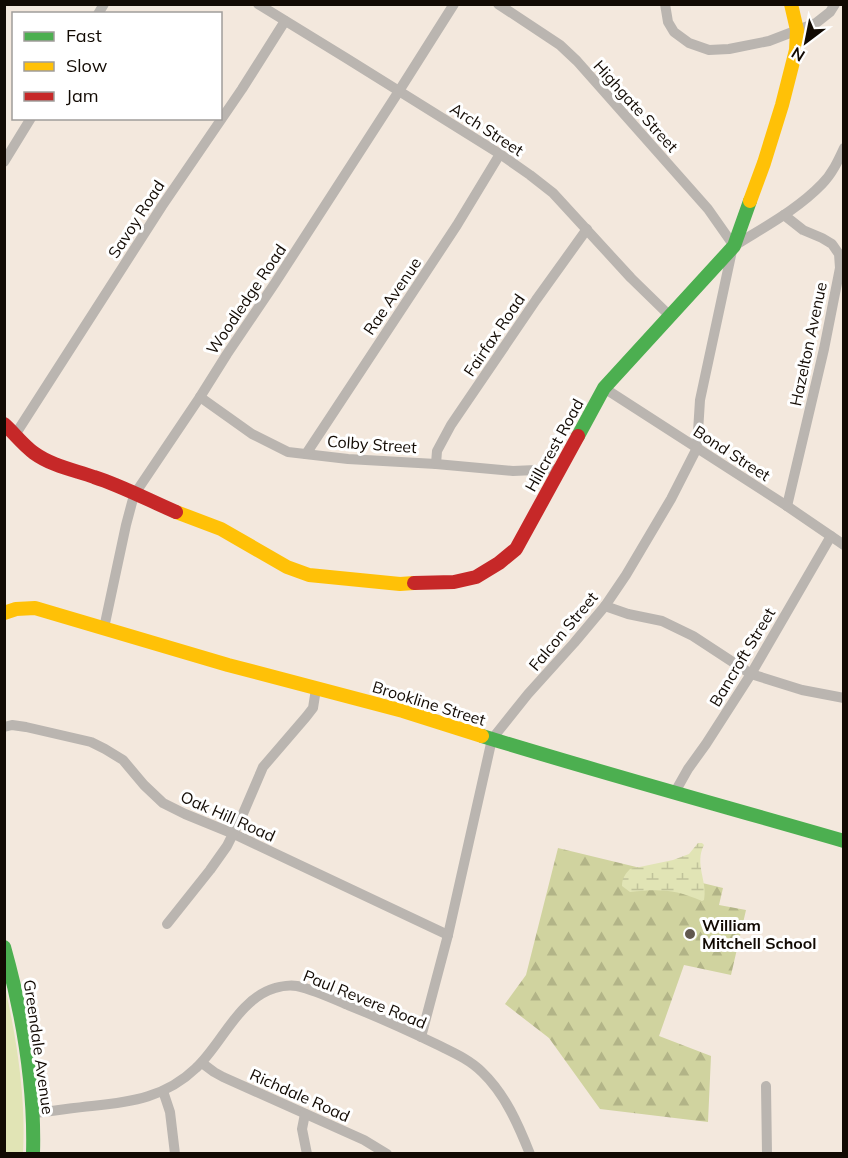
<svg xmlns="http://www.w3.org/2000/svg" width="848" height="1158" viewBox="0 0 848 1158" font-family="Mulish,sans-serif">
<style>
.forest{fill:url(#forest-firs)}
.wetland{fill:url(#wetland-marsh)}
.park{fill:#e1e4b5}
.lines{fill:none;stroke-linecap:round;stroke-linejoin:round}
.street{stroke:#bab5b0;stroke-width:10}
.fast{stroke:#4caf50;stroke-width:14}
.slow{stroke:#ffc107;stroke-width:14}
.jam{stroke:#c62828;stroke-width:14}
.poi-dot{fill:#61584f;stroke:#fff;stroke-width:2}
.labels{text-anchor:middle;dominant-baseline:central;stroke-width:6;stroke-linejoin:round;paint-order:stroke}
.street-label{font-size:16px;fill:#120a03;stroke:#fff}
.poi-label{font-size:16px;font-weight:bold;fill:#120a03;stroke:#fff;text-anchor:start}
</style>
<defs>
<pattern id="forest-firs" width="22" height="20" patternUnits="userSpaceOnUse" patternTransform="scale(1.5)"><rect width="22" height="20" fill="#d0d39f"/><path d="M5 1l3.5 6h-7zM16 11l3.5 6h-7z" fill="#b2b487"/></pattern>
<pattern id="wetland-marsh" width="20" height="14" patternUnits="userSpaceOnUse" patternTransform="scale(1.5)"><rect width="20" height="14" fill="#e1e4b5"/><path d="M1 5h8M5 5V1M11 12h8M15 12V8" fill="none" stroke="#c0c29a"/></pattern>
</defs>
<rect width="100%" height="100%" fill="#f3e8dd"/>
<path class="forest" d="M558 848 723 888 719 905 746 910 731 975 684 965 659 1036 711 1056 708 1122 600 1109 549 1038 505 1004 526 975Z"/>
<path class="wetland" d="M698 843H702L704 845C694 864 708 882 704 900L702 901C674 889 659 889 630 892L622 886C622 879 625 874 630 869L673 860 689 854Z"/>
<path class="park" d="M5 987C17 1041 26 1098 23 1153H5Z"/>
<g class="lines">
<g class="street">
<path d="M258 4 346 58 500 154 530 175 553 193 631 278 670 316"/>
<path d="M498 4 560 45 577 61 708 209 734 246"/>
<path d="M665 4 668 22 674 32 689 43 709 50 729 49 769 41 816 23 830 12 835 4"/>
<path d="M98 14 104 4"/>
<path d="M4 162 31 118"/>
<path d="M784 215 803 230 822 238 832 244 839 254 840 268 824 349 787 506"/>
<path d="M734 246C764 227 797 210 822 184 832 174 838 161 844 148"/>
<path d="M604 388 787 506 844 545"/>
<path d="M200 397 252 434 288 452 348 459 436 464 513 471 559 469"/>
<path d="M15 435 162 206 242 89 285 21"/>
<path d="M306 454 457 225 500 154"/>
<path d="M436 464 437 451 451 425 536 300 587 229"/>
<path d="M605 606 628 614 662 621 693 636 751 674 802 690 844 698"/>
<path d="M104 628 126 525 134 495 200 397 227 354 275 283 399 91 454 4"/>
<path d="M4 727 12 725 26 727 91 742 105 749 123 760 144 785 163 803 185 814 234 834 448 935"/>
<path d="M675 792 688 769 706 744 751 674 831 536"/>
<path d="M167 924 210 870 227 846 242 816 263 767 306 717 313 708 316 689"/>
<path d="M421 1037 448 935 492 739 528 694 574 643 605 606 626 575 671 499 697 448 700 400 733 246"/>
<path d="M202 1063 214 1072 223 1077 364 1140 387 1154"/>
<path d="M766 1086 767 1154"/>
<path d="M163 1091 170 1112 175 1154"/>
<path d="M33 1113C53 1111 72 1108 92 1106 132 1102 166 1097 196 1068 222 1044 238 999 275 988 281 986 291 985 297 986 315 990 332 998 348 1005 378 1017 407 1030 436 1044 452 1052 469 1059 482 1072 505 1094 518 1124 530 1154"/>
<path d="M305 1114 302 1129 307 1154"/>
</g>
<g class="fast">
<path d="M578 436 604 388 734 246 750 201"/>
<path d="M482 736C602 773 723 806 844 841"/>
<path d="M4 947C23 1015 35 1083 33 1154"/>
</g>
<g class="slow">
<path d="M750 201 764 163 782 105 796 50 797 30 791 4"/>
<path d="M176 512 221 529 287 567 309 575 400 584 414 583"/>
<path d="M4 613 16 609 35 608 228 665 403 711 482 736"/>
</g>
<g class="jam">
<path d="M4 424C14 433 23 445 34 453 52 466 74 470 94 477 122 486 148 500 176 512"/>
<path d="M414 583 454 582 476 577 499 563 516 549 578 436"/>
</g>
</g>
<circle class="poi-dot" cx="690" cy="934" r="6"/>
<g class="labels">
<g class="street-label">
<text transform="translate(636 106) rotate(48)">Highgate Street</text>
<text transform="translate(487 129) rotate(33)">Arch Street</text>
<text transform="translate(136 219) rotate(-57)">Savoy Road</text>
<text transform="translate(392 296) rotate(-56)">Rae Avenue</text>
<text transform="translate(246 299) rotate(-56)">Woodledge Road</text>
<text transform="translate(494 335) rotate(-56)">Fairfax Road</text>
<text transform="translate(808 344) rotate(-78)">Hazelton Avenue</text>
<text transform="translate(372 444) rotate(4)">Colby Street</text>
<text transform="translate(554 445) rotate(-61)">Hillcrest Road</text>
<text transform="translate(732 453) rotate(33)">Bond Street</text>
<text transform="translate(563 631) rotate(-50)">Falcon Street</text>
<text transform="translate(742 657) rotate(-59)">Bancroft Street</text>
<text transform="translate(429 703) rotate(17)">Brookline Street</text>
<text transform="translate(228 816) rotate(24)">Oak Hill Road</text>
<text transform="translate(365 999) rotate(22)">Paul Revere Road</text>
<text transform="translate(39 1047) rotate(82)">Greendale Avenue</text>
<text transform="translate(300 1095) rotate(24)">Richdale Road</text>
</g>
<g class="poi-label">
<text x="702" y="925">William<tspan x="702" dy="18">Mitchell School</tspan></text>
</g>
</g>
<rect width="848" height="1158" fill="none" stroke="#120a03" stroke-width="12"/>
<rect x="12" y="12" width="210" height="108" fill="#ffffff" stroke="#a09d9a" stroke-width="1.5"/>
<rect x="24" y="32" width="30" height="9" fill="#4caf50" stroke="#a09d9a" stroke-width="1.5"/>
<text x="66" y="42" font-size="18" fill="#120a03">Fast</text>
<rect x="24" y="62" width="30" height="9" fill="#ffc107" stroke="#a09d9a" stroke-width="1.5"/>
<text x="66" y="72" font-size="18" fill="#120a03">Slow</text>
<rect x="24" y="92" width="30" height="9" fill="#c62828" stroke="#a09d9a" stroke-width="1.5"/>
<text x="66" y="102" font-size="18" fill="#120a03">Jam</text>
<g transform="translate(806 42) rotate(212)" stroke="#ffffff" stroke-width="4.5" paint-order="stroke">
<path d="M0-4.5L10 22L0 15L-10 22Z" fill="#120a03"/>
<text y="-9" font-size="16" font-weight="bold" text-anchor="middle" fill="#120a03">N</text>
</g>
</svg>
